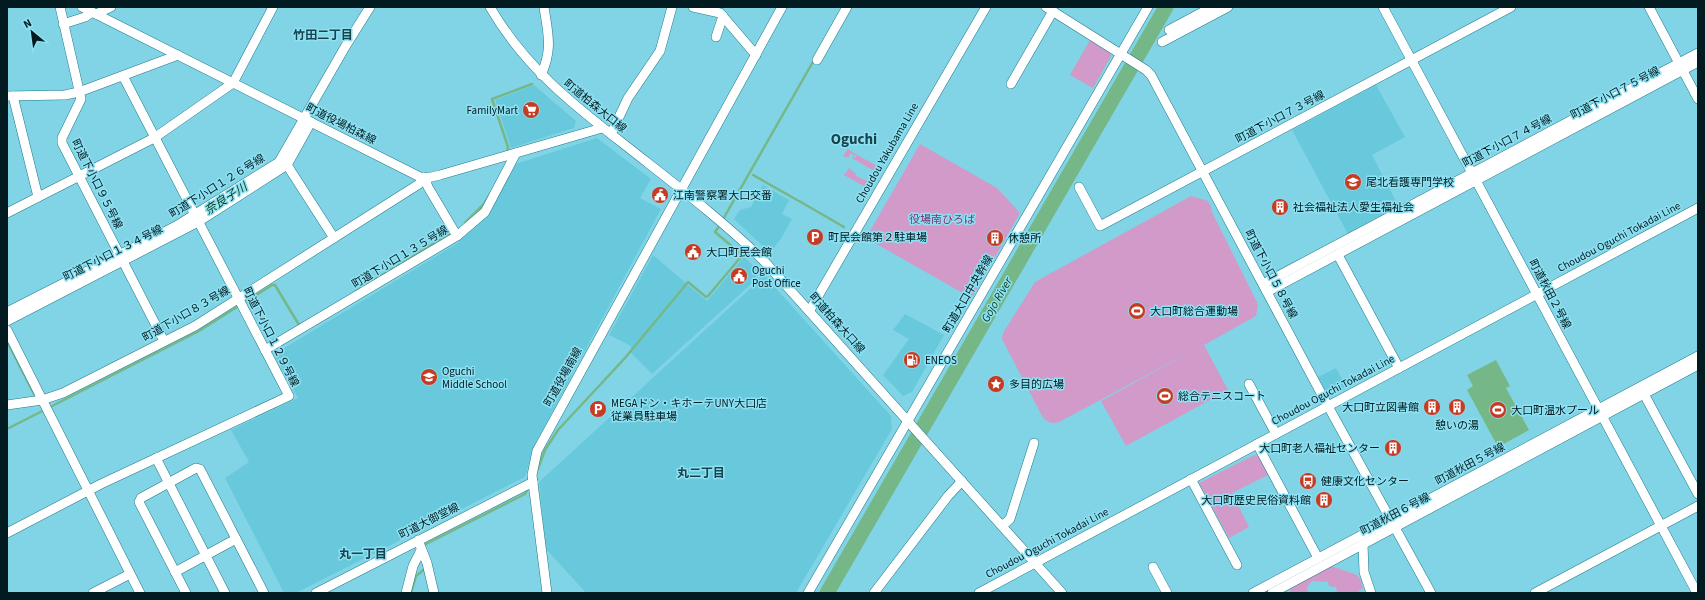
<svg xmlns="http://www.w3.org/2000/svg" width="1705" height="600" viewBox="0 0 1705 600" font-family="'Source Sans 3','Noto Sans JP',sans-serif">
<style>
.built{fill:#69c9dc}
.green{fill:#d29ac8}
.water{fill:#76b788}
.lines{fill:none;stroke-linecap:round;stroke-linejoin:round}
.stream{stroke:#76b788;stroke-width:2.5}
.river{stroke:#76b788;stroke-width:15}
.minor-casing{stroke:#207a8a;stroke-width:10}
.minor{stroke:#fff;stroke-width:9}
.labels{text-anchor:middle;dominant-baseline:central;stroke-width:3;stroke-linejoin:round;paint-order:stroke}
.street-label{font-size:11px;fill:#021b20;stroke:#8ee1f2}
.poi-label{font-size:11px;fill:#021b20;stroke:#8ee1f2;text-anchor:start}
.park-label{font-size:11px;fill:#7c3674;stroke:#8ee1f2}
.neighbourhood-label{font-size:12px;font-weight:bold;fill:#17444d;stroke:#8ee1f2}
.water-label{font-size:12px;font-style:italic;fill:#073b1c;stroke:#8ee1f2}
.district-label{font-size:15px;font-weight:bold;fill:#17444d;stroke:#8ee1f2}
</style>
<rect width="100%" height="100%" fill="#81d4e5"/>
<g class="built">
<path d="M534 85 576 121 574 128 511 148 495 100Z"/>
<path d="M1376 85 1405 137 1372 155 1400 209 1349 236 1292 130Z"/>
<path d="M597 138 651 179 640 198 661 209 536 442 525 477 296 593H284L225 478 249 462 231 430 298 398 275 356 276 353 458 243 515 164Z"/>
<path d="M763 185 789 200 782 214 792 219 782 237 771 252H769L734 219 740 210 751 207Z"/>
<path d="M653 255 707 301 744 257 760 272 750 285 652 374 631 353V346L609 335Z"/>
<path d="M763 274 891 416 892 429 796 593H586L546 549 539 482 751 288Z"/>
<path d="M905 314 944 335 912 392 903 396 883 375 909 339 893 330Z"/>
<path d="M1336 368 1346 386 1330 394H1327L1318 377Z"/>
</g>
<g class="green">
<path d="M1090 40 1110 52 1111 56 1093 88 1070 75Z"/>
<path d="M920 144 997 188 1020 213 973 296 969 294 968 296 866 238Z"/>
<path d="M848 149 857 155V156V155L879 167 876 172 852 158 853 156 856 158V156L850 153 849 157H846L843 156Z"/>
<path d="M849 168 856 174V176L870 182 867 188 844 175Z"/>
<path d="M1191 196 1208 201 1212 209 1211 210 1258 304 1256 316 1204 345 1228 390 1126 446 1101 401 1201 346 1059 422C1051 425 1045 421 1041 414L1002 339 1003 333 1035 282Z"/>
<path d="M1254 455 1260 457 1270 474 1232 493 1249 527 1229 538 1199 483Z"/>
<path d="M1325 564 1357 575 1361 580 1363 588 1358 592 1337 593 1336 587 1329 586 1328 582 1312 581 1307 587 1308 593H1292L1290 591 1291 583Z"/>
</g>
<path class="water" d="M1496 360 1510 386 1506 388 1529 430 1498 447 1467 390 1473 386 1467 375Z"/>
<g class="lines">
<g class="stream">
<path d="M507 153 508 147 492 99 532 84"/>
<path d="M753 175 797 200"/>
<path d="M799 201 844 227"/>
<path d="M722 221 814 60"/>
<path d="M465 223 484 204 490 194"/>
<path d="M356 291 453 232"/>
<path d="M244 303 272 285H275L299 325 301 324"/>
<path d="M7 341 35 396"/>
<path d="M7 429 199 331 240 305"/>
<path d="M537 471 545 450 558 430 625 358 688 282 706 297 708 296 740 258 741 254 715 232 720 225"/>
<path d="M424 546V545L525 494 528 488"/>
<path d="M411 593 416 576 426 568"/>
<path d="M1264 593 1271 589"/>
</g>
<path class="river" d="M827 593 1166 7"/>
<g class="minor-casing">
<g id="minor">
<path d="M60 7 81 99 62 138V143L164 341"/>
<path d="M82 7 420 177 427 178 440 175 602 128"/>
<path d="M490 7C524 66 572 104 625 145 673 183 721 219 765 262L1062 593"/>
<path d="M693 7 720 13 756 55"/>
<path d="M1046 7 1146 70 1151 75 1323 397 1431 593"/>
<path d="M1383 7 1697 593"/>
<path d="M1649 7 1698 99"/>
<path d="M96 14 111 7"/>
<path d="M63 24 85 17 92 12"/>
<path d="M1169 30 1212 7"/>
<path d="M716 37 723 16"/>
<path d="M1162 42 1228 7"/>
<path d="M817 60 847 7"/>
<path d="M541 75C553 49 548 34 544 7"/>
<path d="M1011 84 1053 11"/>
<path d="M7 96 65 95 79 92 178 55"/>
<path d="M13 96 38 197"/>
<path d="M611 134 628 98 660 51 672 7"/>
<path d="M287 165 334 238"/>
<path d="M1079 187 1100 226 1511 7"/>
<path d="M7 213 154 138 233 83 273 7"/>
<path d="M1338 255 1399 368"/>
<path d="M1263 284 1698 53"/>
<path d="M1267 292 1698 62"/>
<path d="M810 310 986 7"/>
<path d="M7 312 176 226 279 162 345 47 370 7"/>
<path d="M7 321 198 222 287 165 311 122"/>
<path d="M7 330 140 593"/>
<path d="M265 350 457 236 485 212 516 153"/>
<path d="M1249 384 1276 434"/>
<path d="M1644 394 1698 494"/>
<path d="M7 405 42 400 63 393 195 326 419 184 424 177 428 187 457 236"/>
<path d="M1257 444 1318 558"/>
<path d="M156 458 225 593"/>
<path d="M1191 479 1237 565"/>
<path d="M1002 526 1010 519 1034 443"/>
<path d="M7 533 101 484 289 396 123 76"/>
<path d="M418 540 427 563 434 593"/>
<path d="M1363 544 1364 572 1371 593"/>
<path d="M1153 567 1167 593"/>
<path d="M175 572 236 539"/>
<path d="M93 593 130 574"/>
<path d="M186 593 139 502 141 498 196 468 200 469 264 593"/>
<path d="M316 593 533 482"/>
<path d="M406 593 413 566 421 550"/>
<path d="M547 593 532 475 537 451 782 7"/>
<path d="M808 593 1148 7"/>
<path d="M874 593 948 496 962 481"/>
<path d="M979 593 1698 208"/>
<path d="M1253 593 1698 356"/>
<path d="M1272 593 1698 365"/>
<path d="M1535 593 1698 506"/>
</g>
</g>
<use href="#minor" class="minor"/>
</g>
<defs>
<g id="supermarket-disc" transform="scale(0.9)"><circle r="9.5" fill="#c63b23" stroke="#8ee1f2"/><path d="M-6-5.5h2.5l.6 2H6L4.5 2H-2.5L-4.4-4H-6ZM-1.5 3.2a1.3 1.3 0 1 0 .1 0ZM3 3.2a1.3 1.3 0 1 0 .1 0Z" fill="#fff"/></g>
<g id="university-disc" transform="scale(0.9)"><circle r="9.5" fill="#c63b23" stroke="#8ee1f2"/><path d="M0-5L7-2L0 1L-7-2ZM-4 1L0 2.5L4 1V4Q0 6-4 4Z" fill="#fff"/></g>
<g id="civic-disc" transform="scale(0.9)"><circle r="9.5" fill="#c63b23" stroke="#8ee1f2"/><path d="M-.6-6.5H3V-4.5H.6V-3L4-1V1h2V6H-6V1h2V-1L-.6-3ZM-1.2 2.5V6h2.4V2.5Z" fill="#fff"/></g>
<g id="building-disc" transform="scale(0.9)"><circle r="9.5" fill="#c63b23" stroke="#8ee1f2"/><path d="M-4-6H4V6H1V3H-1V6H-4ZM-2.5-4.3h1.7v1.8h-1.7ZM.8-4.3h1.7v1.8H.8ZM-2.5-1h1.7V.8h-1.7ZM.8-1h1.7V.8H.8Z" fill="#fff"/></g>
<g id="parking-disc" transform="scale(0.9)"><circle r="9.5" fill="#c63b23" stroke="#8ee1f2"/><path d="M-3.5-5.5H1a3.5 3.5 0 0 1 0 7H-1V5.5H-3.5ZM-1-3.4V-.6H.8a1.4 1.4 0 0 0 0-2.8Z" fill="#fff"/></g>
<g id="stadium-disc" transform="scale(0.9)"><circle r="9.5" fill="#c63b23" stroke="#8ee1f2"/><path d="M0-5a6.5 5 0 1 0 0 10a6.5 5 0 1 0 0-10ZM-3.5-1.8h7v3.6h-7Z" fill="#fff"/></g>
<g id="fuel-disc" transform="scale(0.9)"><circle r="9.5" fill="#c63b23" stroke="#8ee1f2"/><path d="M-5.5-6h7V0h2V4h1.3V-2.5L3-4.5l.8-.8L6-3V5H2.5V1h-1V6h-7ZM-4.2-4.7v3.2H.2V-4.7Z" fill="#fff"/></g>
<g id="school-disc" transform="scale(0.9)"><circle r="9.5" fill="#c63b23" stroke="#8ee1f2"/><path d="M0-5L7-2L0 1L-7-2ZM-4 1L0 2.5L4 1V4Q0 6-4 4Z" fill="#fff"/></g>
<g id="sight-disc" transform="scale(0.9)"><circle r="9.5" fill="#c63b23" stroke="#8ee1f2"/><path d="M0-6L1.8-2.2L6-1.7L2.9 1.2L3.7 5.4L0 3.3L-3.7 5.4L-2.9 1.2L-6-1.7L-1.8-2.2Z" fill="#fff"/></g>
<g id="bus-disc" transform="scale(0.9)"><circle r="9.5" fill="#c63b23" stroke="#8ee1f2"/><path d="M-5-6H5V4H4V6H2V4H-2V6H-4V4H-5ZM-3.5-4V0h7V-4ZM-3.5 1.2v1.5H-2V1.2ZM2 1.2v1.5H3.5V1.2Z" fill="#fff"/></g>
</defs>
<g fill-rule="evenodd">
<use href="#supermarket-disc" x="531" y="110"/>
<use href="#university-disc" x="1353" y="182"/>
<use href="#civic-disc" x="660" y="195"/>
<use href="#building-disc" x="1280" y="207"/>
<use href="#parking-disc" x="815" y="237"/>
<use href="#building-disc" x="995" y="238"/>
<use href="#civic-disc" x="693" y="252"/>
<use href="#civic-disc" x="739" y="276"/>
<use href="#stadium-disc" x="1137" y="311"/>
<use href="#fuel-disc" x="912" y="360"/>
<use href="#school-disc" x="429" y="377"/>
<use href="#sight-disc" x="996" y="384"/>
<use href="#stadium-disc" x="1165" y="396"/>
<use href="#building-disc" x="1432" y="407"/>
<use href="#building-disc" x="1457" y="407"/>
<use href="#parking-disc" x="598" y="409"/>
<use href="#stadium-disc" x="1498" y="410"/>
<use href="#building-disc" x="1393" y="448"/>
<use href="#bus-disc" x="1308" y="481"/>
<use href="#building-disc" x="1324" y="500"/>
</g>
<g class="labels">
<g class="street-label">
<text transform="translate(1615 93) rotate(-28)">町道下小口７５号線</text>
<text transform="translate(595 106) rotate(39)">町道柏森大口線</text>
<text transform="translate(1280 117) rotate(-28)">町道下小口７３号線</text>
<text transform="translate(341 124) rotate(27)">町道役場柏森線</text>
<text transform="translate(1507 141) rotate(-28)">町道下小口７４号線</text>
<text transform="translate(887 153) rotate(-60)">Choudou Yakubama Line</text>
<text transform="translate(97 184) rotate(63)">町道下小口９５号線</text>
<text transform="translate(217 186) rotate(-32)">町道下小口１２６号線</text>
<text transform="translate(1619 237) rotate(-28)">Choudou Oguchi Tokadai Line</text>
<text transform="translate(113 253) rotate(-27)">町道下小口１３４号線</text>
<text transform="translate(400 257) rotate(-31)">町道下小口１３５号線</text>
<text transform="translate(1271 274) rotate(62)">町道下小口５８号線</text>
<text transform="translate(968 294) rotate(-60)">町道大口中央幹線</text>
<text transform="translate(1550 294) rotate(62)">町道秋田２号線</text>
<text transform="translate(186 314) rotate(-30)">町道下小口８３号線</text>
<text transform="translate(837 323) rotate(48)">町道柏森大口線</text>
<text transform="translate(271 337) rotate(63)">町道下小口１２９号線</text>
<text transform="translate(563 377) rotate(-61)">町道役場南線</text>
<text transform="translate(1333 390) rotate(-28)">Choudou Oguchi Tokadai Line</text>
<text transform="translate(1470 464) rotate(-28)">町道秋田５号線</text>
<text transform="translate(1395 514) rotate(-28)">町道秋田６号線</text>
<text transform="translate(429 521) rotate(-27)">町道大御堂線</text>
<text transform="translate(1047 543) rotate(-28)">Choudou Oguchi Tokadai Line</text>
</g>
<g class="poi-label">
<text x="518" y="110" text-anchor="end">FamilyMart</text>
<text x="1366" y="182">尾北看護専門学校</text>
<text x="673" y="195">江南警察署大口交番</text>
<text x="1293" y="207">社会福祉法人愛生福祉会</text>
<text x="828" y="237">町民会館第２駐車場</text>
<text x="1008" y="238">休憩所</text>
<text x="706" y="252">大口町民会館</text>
<text x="752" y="270">Oguchi<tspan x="752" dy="13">Post Office</tspan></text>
<text x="1150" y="311">大口町総合運動場</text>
<text x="925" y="360">ENEOS</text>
<text x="442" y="371">Oguchi<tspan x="442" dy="13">Middle School</tspan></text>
<text x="1009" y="384">多目的広場</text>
<text x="1178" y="396">総合テニスコート</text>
<text x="611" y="403">MEGAドン・キホーテUNY大口店<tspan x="611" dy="13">従業員駐車場</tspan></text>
<text x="1419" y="407" text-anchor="end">大口町立図書館</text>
<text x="1511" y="410">大口町温水プール</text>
<text x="1457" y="425" text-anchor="middle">憩いの湯</text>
<text x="1380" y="448" text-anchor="end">大口町老人福祉センター</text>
<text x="1321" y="481">健康文化センター</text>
<text x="1311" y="500" text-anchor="end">大口町歴史民俗資料館</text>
</g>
<g class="park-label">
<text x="942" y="219">役場南ひろば</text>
</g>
<g class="neighbourhood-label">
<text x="323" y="35">竹田二丁目</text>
<text x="701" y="473">丸二丁目</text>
<text x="363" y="554">丸一丁目</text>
</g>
<g class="water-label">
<text transform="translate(226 199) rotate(-33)">奈良子川</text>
<text transform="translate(997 300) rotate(-60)">Gojo River</text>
</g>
<g class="district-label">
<text x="854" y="139">Oguchi</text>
</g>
</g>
<rect width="1705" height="600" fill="none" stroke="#021b20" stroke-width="16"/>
<g transform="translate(32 32) rotate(331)" stroke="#8ee1f2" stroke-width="3" paint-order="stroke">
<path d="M0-3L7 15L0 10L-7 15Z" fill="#021b20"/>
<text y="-6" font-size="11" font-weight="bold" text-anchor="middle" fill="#021b20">N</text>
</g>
</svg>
